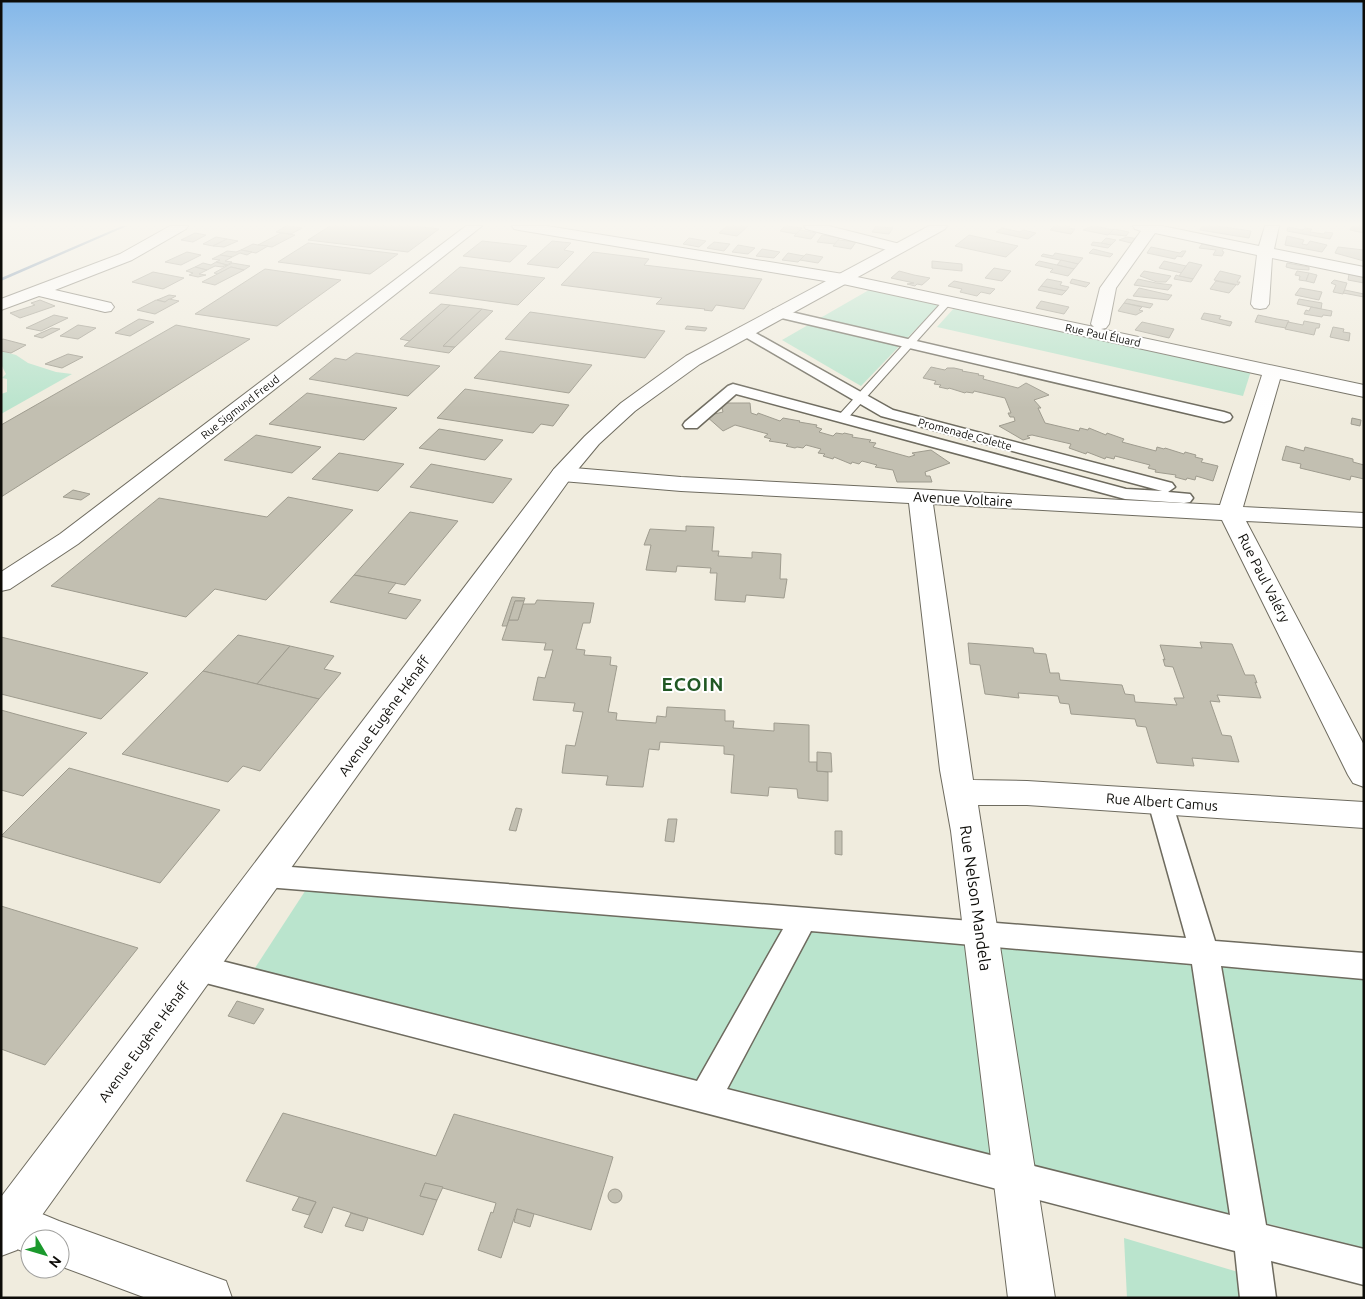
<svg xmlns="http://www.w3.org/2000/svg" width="1365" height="1299" viewBox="0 0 1365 1299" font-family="Ubuntu,sans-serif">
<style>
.green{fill:#bae4cd}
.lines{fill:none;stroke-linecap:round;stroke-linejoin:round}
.stream{fill:#6686a7;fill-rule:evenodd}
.building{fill:#c2bfb1;stroke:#9f9c8f}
.service-casing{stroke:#6e6b5f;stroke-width:2}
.pedestrian-casing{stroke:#6e6b5f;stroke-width:3}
.minor-casing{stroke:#6e6b5f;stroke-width:2}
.secondary-casing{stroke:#6e6b5f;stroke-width:2}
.service{fill:#fff;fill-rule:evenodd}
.pedestrian{fill:#fff;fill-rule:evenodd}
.minor{fill:#fff;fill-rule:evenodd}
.secondary{fill:#fff;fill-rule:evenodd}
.labels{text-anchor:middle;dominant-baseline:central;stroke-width:4;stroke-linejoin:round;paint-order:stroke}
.far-street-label{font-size:11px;fill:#0d0c08;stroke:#fff}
.street-label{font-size:14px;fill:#0d0c08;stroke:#fff}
.near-street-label{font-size:16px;fill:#0d0c08;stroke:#fff}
.district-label{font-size:19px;font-weight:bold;letter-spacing:1px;fill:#215824;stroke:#fff}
</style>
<rect width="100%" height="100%" fill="#f0ecde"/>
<g class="green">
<path d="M869 290 939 305 861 386 782 340Z"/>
<path d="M955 307 1251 371 1243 396 937 327Z"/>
<path d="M1 351 16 355 28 363 56 372 72 374 1 414V394L7 392V379L2 378 6 374 1 364Z"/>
<path d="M309 885 1364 975V1248L253 971Z"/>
<path d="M1124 1238 1238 1272 1240 1298H1127Z"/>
</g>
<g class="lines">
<path class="stream" d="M122 226H127L1 281V278Z"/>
</g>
<g class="building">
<path d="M286 226H290L302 228 291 234 276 232Z"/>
<path d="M330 226H414L439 229 408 252 308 240Z"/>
<path d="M727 226H748L737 236 719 233Z"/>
<path d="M785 226H788L802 228 796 234 780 231Z"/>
<path d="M876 226 881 227 893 228 889 234 872 232Z"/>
<path d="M1054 226H1070L1068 228 1075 229 1071 234 1050 230Z"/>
<path d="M1092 226H1095L1113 230 1108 235 1083 230Z"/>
<path d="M1202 226H1217L1251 231 1249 238 1200 230Z"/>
<path d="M1352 226H1364V233L1350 230Z"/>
<path d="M1288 227 1303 230 1305 228 1312 229 1310 232 1324 234 1325 232 1333 233 1330 239 1287 231Z"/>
<path d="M1002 228 1020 232 1023 230 1036 233 1028 239 996 232Z"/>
<path d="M1114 229 1129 232 1126 236 1109 234Z"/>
<path d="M800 230 816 233 811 239 794 236Z"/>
<path d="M195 233 206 235 193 242 181 240Z"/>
<path d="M281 233 295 235 272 247 258 245Z"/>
<path d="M822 235 840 238 835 244 817 242Z"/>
<path d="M969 235 1018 246 1006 257 955 246Z"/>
<path d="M1287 236 1304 240 1302 244 1307 245 1310 241 1327 245 1322 252 1285 245Z"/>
<path d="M216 237 227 239 213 246 203 244Z"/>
<path d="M1127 237 1139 239 1136 242 1131 243 1119 240Z"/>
<path d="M689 238 706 241 699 247 683 244Z"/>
<path d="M1106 238 1116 240 1111 245 1101 243Z"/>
<path d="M227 239 238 241 224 247 213 246Z"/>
<path d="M838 240 856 242 851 249 833 246Z"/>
<path d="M482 241 527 246 510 262 463 256Z"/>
<path d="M552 241 571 243 564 250 574 252 558 268 527 264Z"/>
<path d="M714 242 730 244 724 251 707 248Z"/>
<path d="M1093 242 1101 243 1111 245 1108 248 1091 245Z"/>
<path d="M308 243 398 254 370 274 278 262Z"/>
<path d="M253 244 258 245 268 246 256 253 241 250Z"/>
<path d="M1202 244 1224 248 1222 251 1224 252 1222 256 1213 255 1216 250 1199 248Z"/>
<path d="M738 245 755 248 748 254 732 252Z"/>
<path d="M1151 247 1180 253 1182 251H1186L1182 257 1177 256 1175 259 1147 253Z"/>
<path d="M1338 247 1364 250V261L1335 253Z"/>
<path d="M762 249 780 252 774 258 756 256Z"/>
<path d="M1093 249 1113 254 1110 257 1089 253Z"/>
<path d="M241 250 252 252 247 255 240 253 232 257 220 255 227 251 236 252Z"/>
<path d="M187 252 201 255 181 265 165 262Z"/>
<path d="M593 252 649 259 644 265 762 279 744 309 716 305 712 311 704 310 705 309 656 304 662 298 561 285Z"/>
<path d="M788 253 804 256 798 262 782 260Z"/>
<path d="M1055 253 1083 258 1078 264 1041 256 1043 254 1053 256Z"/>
<path d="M806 254 823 257 818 263 800 260Z"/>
<path d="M220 255 232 257 225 261 232 262 227 265 216 262 220 260 212 259Z"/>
<path d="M1061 260 1078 264 1074 269 1057 265Z"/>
<path d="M932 261 962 264V271L932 268Z"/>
<path d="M1039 261 1057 265 1074 269 1068 276 1050 272 1053 269 1035 265Z"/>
<path d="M1164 261 1186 266 1182 273 1159 268Z"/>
<path d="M216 262 227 265 222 267 215 266 207 270 195 267 203 263 211 265Z"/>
<path d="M1189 262 1202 265 1193 279 1179 276Z"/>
<path d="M232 263 250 266 244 270 231 267 218 274 214 273Z"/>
<path d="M1287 263 1309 267V270L1294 269 1286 267Z"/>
<path d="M195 267 207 270 199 274 206 275 198 277 189 275 193 273 186 271Z"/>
<path d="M231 267 244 270 215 285 202 282Z"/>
<path d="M460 267 545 278 518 305 429 293Z"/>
<path d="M994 268 1011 271 1002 281 985 278Z"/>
<path d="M265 269 341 280 277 326 195 314Z"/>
<path d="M899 271 914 275 930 278 922 285 917 284 915 286 907 284 914 283 891 278Z"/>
<path d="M1144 271 1171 276 1166 282H1157L1140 276Z"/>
<path d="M1220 271 1241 276 1237 282H1240L1238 285 1214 280Z"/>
<path d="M1297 271 1309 273 1306 281 1299 280 1300 276 1295 275Z"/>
<path d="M153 272 184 278 163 289 132 282Z"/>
<path d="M1309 273 1317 275 1314 283 1306 281Z"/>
<path d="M1349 274 1364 277V283L1348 280Z"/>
<path d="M1176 275 1179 276 1193 279 1191 282 1174 279Z"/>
<path d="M1047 279 1062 282 1060 285 1069 287 1066 291 1041 286Z"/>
<path d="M1072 279 1090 283 1086 287 1070 283Z"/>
<path d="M1138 279 1156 283 1172 285 1168 290 1134 285Z"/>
<path d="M1334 280 1347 283 1343 294 1333 292 1336 285 1331 283Z"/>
<path d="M954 281 995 289 990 294 981 292 977 296 960 292 962 289 948 286Z"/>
<path d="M1216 281 1236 285 1229 293 1210 289Z"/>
<path d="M1041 286 1066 291 1062 295 1038 290Z"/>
<path d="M1139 288 1170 295H1172L1168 300 1133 296Z"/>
<path d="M1300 288 1322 292 1319 300 1295 295Z"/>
<path d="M1345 290 1364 294V297L1343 293Z"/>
<path d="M169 295 176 296 165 302 157 300Z"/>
<path d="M169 299 179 301 155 314 137 310 156 300 165 302Z"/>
<path d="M1127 299 1153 304 1150 308 1124 303Z"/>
<path d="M1299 299 1322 303 1321 309 1297 304Z"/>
<path d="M40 300 55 306 20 318 10 313 35 305 31 303Z"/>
<path d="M1041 301 1069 307 1064 314 1036 308Z"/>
<path d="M1124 303 1142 307 1139 310 1143 311 1136 315 1118 311Z"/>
<path d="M441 304 450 305 410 341 400 339Z"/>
<path d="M450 305 482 309 443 346 455 347 449 353 404 346Z"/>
<path d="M1311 307 1332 311 1331 316 1323 315 1322 317 1304 314 1306 310 1309 311Z"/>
<path d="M482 309 493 311 455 347 443 346Z"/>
<path d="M530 312 665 331 645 358 505 339Z"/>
<path d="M1204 313 1221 316 1219 319 1232 322 1230 326 1201 319Z"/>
<path d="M54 315 68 318 41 331 26 328Z"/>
<path d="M1258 315 1277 319 1289 321 1286 328 1274 326 1255 322Z"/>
<path d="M139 319 154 322 130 336 115 333Z"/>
<path d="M1304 321 1320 324 1319 328H1316L1314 335 1285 329 1288 322 1303 325Z"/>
<path d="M1142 322 1174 329 1169 338 1135 330Z"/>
<path d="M78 325 96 328 78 339 60 336Z"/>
<path d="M176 325 250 339 1 497V425Z"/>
<path d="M687 326 707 328 705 331 685 329Z"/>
<path d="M1333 327 1344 329 1343 332 1350 333 1349 341 1330 337Z"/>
<path d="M52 328 60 329 42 338 34 336Z"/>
<path d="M3 339 26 345 11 353 1 351V340Z"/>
<path d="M500 351 592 365 569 393 474 378Z"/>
<path d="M356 353 440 366 408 396 309 379 335 358 346 360Z"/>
<path d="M68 354 83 357 62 368 45 364Z"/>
<path d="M931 367 945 370 947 368H954L963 370 962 371 979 374 978 375 984 376 983 379 1018 388 1026 383 1049 395 1034 400 1041 408H1038L1045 423 1079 431 1080 428 1088 430 1089 428 1106 435 1107 433 1124 439 1122 442 1156 451 1157 447 1164 449 1165 448 1184 454 1185 452 1196 455 1195 457 1203 459 1201 462 1218 466 1213 481 1196 476 1195 480 1187 478 1186 480 1175 477 1176 475 1155 472 1156 470 1148 468 1150 465 1115 456 1114 459 1106 457 1105 459 1087 452 1086 454 1069 448 1071 444 1032 435 1027 436 1030 438 1023 440 999 426 1015 421 1014 417H1010L1008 413H1011L1005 398 974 391 973 393 966 392 965 393 949 388 948 389 939 387 941 385 934 384 936 381 923 378Z"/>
<path d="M465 389 569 405 553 426 541 424 533 433 437 418Z"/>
<path d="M307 393 397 408 364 440 269 424Z"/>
<path d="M719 403H750L751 413 757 415 758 413 780 421 783 418 800 421 799 422 817 425 816 427 822 429 819 432 833 436 836 433 843 434 844 433 853 435 852 437 871 440 869 442 876 443 873 447 909 457 915 455 912 453 931 450 950 463 925 472 926 476H930L932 482H897L893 470 875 467 877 465 862 461 859 464 852 462 851 464 834 457 833 459 823 456 825 454 818 453 821 449 806 445 803 448 797 447 795 448 786 446 788 444 769 441 771 439 764 437 768 434 735 425 723 431 706 416 723 412 722 408H719Z"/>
<path d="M1352 418 1361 420 1360 426 1351 424Z"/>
<path d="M439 429 503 440 485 460 419 448Z"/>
<path d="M256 435 321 447 292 473 224 460Z"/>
<path d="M1286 446 1304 451 1305 447 1353 459V462L1364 465V479L1351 476 1350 480 1300 468 1301 464 1282 460Z"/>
<path d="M339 453 404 464 378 491 312 479Z"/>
<path d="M431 464 512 479 493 503 410 487Z"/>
<path d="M73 490 90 494 81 500 63 497Z"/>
<path d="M288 497 353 510 266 600 215 589 186 617 51 586 159 498 267 517Z"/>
<path d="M410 512 458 521 405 585 354 575Z"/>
<path d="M686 526 714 527 712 551H719L718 556 752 558V552L781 554 780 579H787L784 598 746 595 745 602 715 600 717 573H710L711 568 677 566 676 572 646 570 651 545H644L650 529 686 531Z"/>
<path d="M354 575 396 583 388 593 421 600 406 619 330 602Z"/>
<path d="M512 597 525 598 524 601H515L507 626H502Z"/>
<path d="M537 600 594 603 590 623H583L576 649 585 650 584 655 611 657 610 665 617 666 608 712 617 713 616 720 656 723 657 716 666 717 667 707 725 710V721H734L733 728 774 731V723L809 725V762H817V771L828 772V801L798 798 797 789 769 787 768 796 731 793 734 755 724 754V746L660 742 659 750 649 749 643 787 606 785 608 776 562 773 566 745 575 746 583 712 573 711 575 703 533 700 538 677 545 678 553 650H544L546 643 502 640 509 620H518L523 604H535Z"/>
<path d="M515 601H524L518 620H509Z"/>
<path d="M238 635 290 646 257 684 203 671Z"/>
<path d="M1 637 148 673 101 719 1 694Z"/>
<path d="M1200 642 1232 644 1245 675H1254L1257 683 1255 682 1261 698 1217 695 1220 702 1210 701 1222 735 1231 736 1239 762 1192 758 1194 766 1157 763 1146 727 1137 726 1135 719 1071 714 1069 704 1060 703 1058 696 1018 693 1019 698 985 694 980 665 970 664 968 643 1033 648 1034 653 1046 654 1050 673H1059L1060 680 1122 685 1125 694 1134 695 1135 702 1177 705 1174 698H1184L1173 667 1165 666 1163 659 1165 660 1160 645 1202 648Z"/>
<path d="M290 646 334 656 324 669 341 673 319 699 257 684Z"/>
<path d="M203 671 257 684 319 699 260 771 243 766 228 782 122 754Z"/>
<path d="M1 710 19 715 87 733 23 796 1 790Z"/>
<path d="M817 752 831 753 832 772 817 771Z"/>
<path d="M69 768 220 810 160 883 1 836Z"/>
<path d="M516 808 522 809 516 831 509 830Z"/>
<path d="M668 819H677L674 842 665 841Z"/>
<path d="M835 831H842V855L835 854Z"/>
<path d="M1 906 138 948 45 1065 1 1049Z"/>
<path d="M237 1001 264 1009 254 1024 228 1016Z"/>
<path d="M283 1113 436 1156 454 1114 613 1157 591 1230 517 1209 501 1258 478 1250 491 1212 493 1213 496 1203 425 1183 420 1196 437 1200 423 1235 333 1207 322 1233 304 1227 316 1202 246 1181Z"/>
<path d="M425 1183 443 1187 437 1200 420 1196Z"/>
<circle cx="615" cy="1196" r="7"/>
<path d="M299 1197 316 1202 309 1215 292 1210Z"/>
<path d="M517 1209 534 1214 530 1227 514 1222Z"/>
<path d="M351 1213 368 1218 363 1231 345 1226Z"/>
</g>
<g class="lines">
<g class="service-casing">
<path id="service" d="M947 299 950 300V304L846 420H838L837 418 838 416 944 300Z"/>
</g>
<g class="pedestrian-casing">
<g id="pedestrian">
<path d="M778 309 1224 412 1230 414 1232 417 1230 420 1224 422 773 316 771 313 773 310Z"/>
<path d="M745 327 893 410 1172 483 1175 487 1168 492 1190 494 1193 498 1190 502 1184 503 1125 499 736 394 697 428H685L683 425 685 422 728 386 733 384 1126 489 1162 491 881 416 740 334 738 331 740 328Z"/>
<path d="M1160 792 1169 795 1172 802 1215 941 1364 953V979L1221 966 1266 1225 1364 1249V1285L1271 1261 1276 1298H1240L1235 1251 198 981 188 977 184 968 188 959 198 955 697 1081 783 929 266 887 257 884 253 876 257 868 266 865 1186 938 1148 802 1151 795ZM811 931 1192 964 1230 1215 727 1089Z"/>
</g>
</g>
<g class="minor-casing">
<g id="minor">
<path d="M170 226H188L186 229 132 260 55 290 111 303 114 307 111 311 105 312 39 296 1 310V299L120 254Z"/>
<path d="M466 226H482L78 544 10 589 1 591V572L60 534Z"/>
<path d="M512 226H547L843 274 1094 327 1091 324 1100 288 1141 231 1135 229 1133 226H1162L1259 246 1265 226H1279L1274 249 1364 267V277L1272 258 1269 304 1266 308 1260 309 1254 308 1251 304 1257 255 1155 233 1116 288 1109 324 1106 328 1101 329 1364 385V397L1280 379 1243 507 1364 513V527L1246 521 1364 745V787L1353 783 1348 775 1222 520 933 504 973 780 1027 781 1364 802V828L1027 805H978L1055 1298H1008L951 831 940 770 909 503 681 491 562 481 554 479 551 474 554 469 562 467 681 477 1220 505 1262 375 843 284 519 230 514 229Z"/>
<path d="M804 226H829L904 245 907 248 904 251 899 253 806 229Z"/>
<path d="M1 1197 59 1221 226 1281 232 1298H146L60 1266V1239H30V1254L1 1243Z"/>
</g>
</g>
<g class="secondary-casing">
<path id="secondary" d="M929 226H947L945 229 700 364 635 411 599 444 570 479 17 1250 1 1256V1197L554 469 585 436 621 403 686 356Z"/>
</g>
<use href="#service" class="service"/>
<use href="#pedestrian" class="pedestrian"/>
<use href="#minor" class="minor"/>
<use href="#secondary" class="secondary"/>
</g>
<linearGradient id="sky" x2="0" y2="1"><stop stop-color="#83b7e9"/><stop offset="0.55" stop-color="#f8f6f0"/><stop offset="1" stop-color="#f8f6f0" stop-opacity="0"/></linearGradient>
<rect width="1365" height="408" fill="url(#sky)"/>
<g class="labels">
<g class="far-street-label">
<text transform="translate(1103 335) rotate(12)">Rue Paul Éluard</text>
<text transform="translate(240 407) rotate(-38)">Rue Sigmund Freud</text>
<text transform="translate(965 434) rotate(15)">Promenade Colette</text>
</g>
<g class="street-label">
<text transform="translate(963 499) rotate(3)">Avenue Voltaire</text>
<text transform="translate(1264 578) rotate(63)">Rue Paul Valéry</text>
<text transform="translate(384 716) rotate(-54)">Avenue Eugène Hénaff</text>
<text transform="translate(1162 802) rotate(4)">Rue Albert Camus</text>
<text transform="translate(144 1042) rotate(-54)">Avenue Eugène Hénaff</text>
</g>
<g class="near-street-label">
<text transform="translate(976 898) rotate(82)">Rue Nelson Mandela</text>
</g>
<g class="district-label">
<text x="693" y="684">ECOIN</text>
</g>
</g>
<rect width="1365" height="1299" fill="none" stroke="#0d0c08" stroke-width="5"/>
<g transform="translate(45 1254) rotate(128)"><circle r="24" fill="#ffffff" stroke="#9e9e9c"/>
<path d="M0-4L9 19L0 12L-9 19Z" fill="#1b992d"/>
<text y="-8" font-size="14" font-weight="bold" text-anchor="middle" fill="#0d0c08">N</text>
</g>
</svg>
